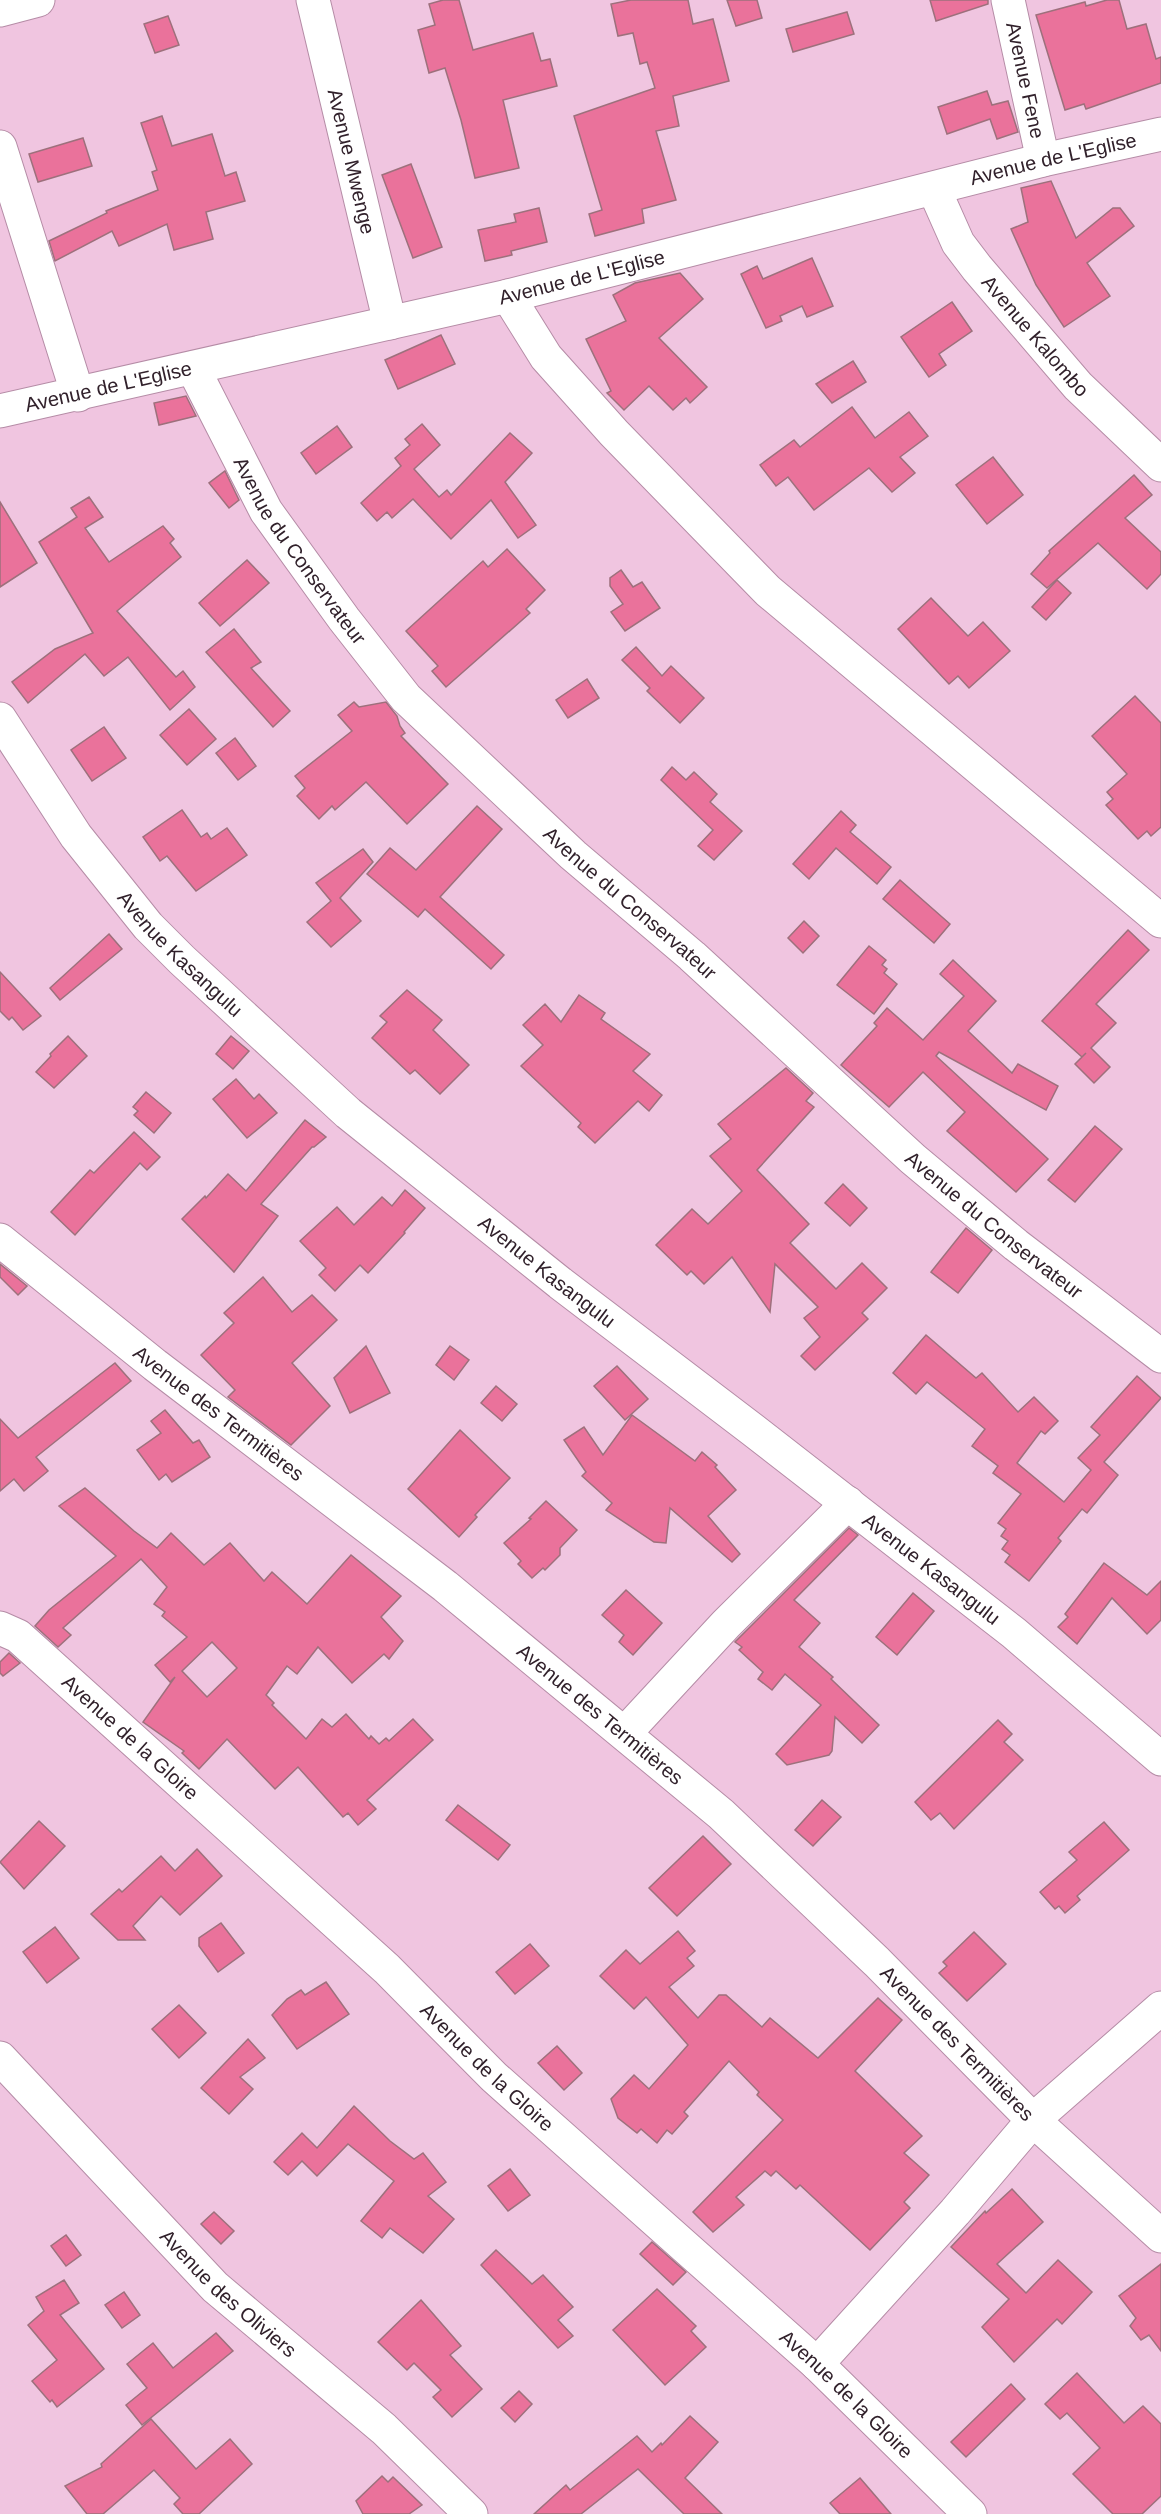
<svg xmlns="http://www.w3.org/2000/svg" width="1161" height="2514" viewBox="0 0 1161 2514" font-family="Helvetica,sans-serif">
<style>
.building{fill:#ea729b;stroke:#9d707c;stroke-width:1.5;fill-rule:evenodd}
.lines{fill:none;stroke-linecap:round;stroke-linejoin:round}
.minor-casing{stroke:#b58ca6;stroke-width:35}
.minor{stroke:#fff;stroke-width:33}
.labels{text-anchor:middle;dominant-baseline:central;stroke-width:5;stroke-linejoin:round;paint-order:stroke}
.street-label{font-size:20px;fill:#31212b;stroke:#f0c5e0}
</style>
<rect width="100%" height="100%" fill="#f0c5e0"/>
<g class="building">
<path d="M443 0H459L473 50 533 33 541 61 550 59 557 86 503 100 519 168 475 178 461 120 445 68 429 73 418 30 435 25 429 4Z"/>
<path d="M631 0H688L693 24 713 19 729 81 673 96 679 126 656 131 676 200 642 209 644 223 595 236 589 214 602 210 574 116 655 88 647 62 640 64 633 33 618 36 611 4Z"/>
<path d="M727 0H757L762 18 736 26Z"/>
<path d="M930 0H988V4L936 21Z"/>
<path d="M1107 0H1119L1127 29 1146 24 1156 59 1161 57V83L1086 109 1084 104 1065 110 1036 15 1085 2 1086 6Z"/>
<path d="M847 12 854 34 793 52 786 29Z"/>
<path d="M168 16 179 45 155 53 144 24Z"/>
<path d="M987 91 992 105 1008 101 1018 132 997 139 990 119 947 134 938 107Z"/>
<path d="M162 116 172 146 212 134 225 176 236 172 245 201 206 212 213 239 174 250 167 224 119 246 112 231 55 261 49 241 107 213 106 211 158 190 152 172 157 170 141 123Z"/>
<path d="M83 138 92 166 38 182 29 154Z"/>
<path d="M411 164 442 247 413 258 382 175Z"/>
<path d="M1051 181 1076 238 1113 208H1120L1134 226 1087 263 1110 296 1064 327 1036 285 1011 229 1028 222 1021 188Z"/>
<path d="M539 208 547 242 511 251 512 255 485 261 478 230 516 222 514 214Z"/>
<path d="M812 258 833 306 807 317 802 306 780 316 782 321 766 328 741 274 757 266 763 279Z"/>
<path d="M680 273 703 299 659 338 707 387 690 403 686 398 673 410 649 386 624 410 607 393 611 391 586 339 626 321 613 295 635 283Z"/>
<path d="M952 302 972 331 939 354 946 365 929 377 901 337Z"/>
<path d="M441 335 455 364 398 389 385 360Z"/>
<path d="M853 361 866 382 832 403 816 384Z"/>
<path d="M186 396 196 416 159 425 154 403Z"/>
<path d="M852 407 875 438 909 412 928 436 900 457 915 473 892 492 869 468 814 510 788 477 776 486 760 465 794 440 800 447Z"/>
<path d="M422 424 440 445 414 469 439 497 447 490 451 495 510 433 532 453 505 482 536 525 518 538 491 500 451 539 413 499 392 518 387 512 377 521 361 503 401 466 395 458 410 445 405 439Z"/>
<path d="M337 426 352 447 316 474 301 453Z"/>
<path d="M993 457 1023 495 987 524 956 485Z"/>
<path d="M225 471 239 500 229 508 209 483Z"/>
<path d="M1134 475 1152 495 1125 518 1161 552V574L1147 589 1098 543 1047 588 1031 574 1050 553 1049 551Z"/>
<path d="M89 497 103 517 85 528 109 562 163 526 174 539 170 543 181 557 117 611 176 677 183 671 195 687 170 710 128 657 104 676 85 654 28 703 12 682 55 649 93 633 39 542 77 517 71 508Z"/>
<path d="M0 502 37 563 0 587Z"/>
<path d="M507 549 545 590 526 609 530 613 446 687 432 671 438 666 406 631 483 561 488 567Z"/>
<path d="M247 560 269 583 220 626 199 603Z"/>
<path d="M621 570 633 587 642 582 660 608 625 631 611 612 623 604 610 586V578Z"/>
<path d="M1057 580 1071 593 1046 620 1032 607Z"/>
<path d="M931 598 968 636 983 622 1010 651 969 688 958 676 949 684 898 629Z"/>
<path d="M234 629 261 662 251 668 290 711 273 727 206 652Z"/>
<path d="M636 647 662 676 671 666 704 698 680 723 647 691 650 688 622 660Z"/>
<path d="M587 679 599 698 568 718 556 700Z"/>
<path d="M1135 696 1161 723V827L1151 836 1147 831 1138 839 1106 805 1113 799 1107 792 1127 774 1092 736Z"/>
<path d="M354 702 359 707 386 702 397 716 400 726 405 733 401 736 448 784 407 824 366 782 335 810 332 806 319 819 297 796 305 788 295 776 352 731 338 715Z"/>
<path d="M189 709 216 739 187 765 160 735Z"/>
<path d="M104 727 126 758 92 781 71 750Z"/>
<path d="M235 738 256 766 238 780 216 753Z"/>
<path d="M672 767 686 780 694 772 717 794 710 802 742 831 714 860 698 846 713 830 661 780Z"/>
<path d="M477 806 502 829 440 897 504 955 491 969 425 909 418 917 367 874 390 848 416 870Z"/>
<path d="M182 810 201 837 207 833 211 839 227 828 247 855 196 891 167 856 160 861 143 837Z"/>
<path d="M841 811 856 825 850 832 891 867 877 884 836 848 809 879 793 864Z"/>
<path d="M363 849 373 862 340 898 361 921 331 947 307 922 331 901 316 883Z"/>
<path d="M900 880 950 924 934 943 883 899Z"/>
<path d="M804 921 819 936 803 953 788 938Z"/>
<path d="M1128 930 1149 950 1096 1004 1116 1023 1091 1048 1110 1067 1094 1083 1075 1064 1086 1053 1082 1057 1042 1021Z"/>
<path d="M109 934 122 949 60 1000 50 988Z"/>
<path d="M869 946 886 960 882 965 887 969 884 973 897 984 874 1014 837 985Z"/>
<path d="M953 960 996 1001 968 1031 1012 1073 1018 1064 1058 1086 1046 1110 939 1052 936 1056 1048 1159 1016 1192 947 1131 965 1112 923 1072 889 1107 841 1065 877 1026 874 1023 887 1008 923 1040 964 996 940 974Z"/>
<path d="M0 972 41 1016 23 1030 12 1017 9 1020 0 1011Z"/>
<path d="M407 990 442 1020 433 1030 469 1065 440 1094 415 1070 410 1074 372 1038 387 1022 380 1016Z"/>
<path d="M579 995 605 1013 601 1019 650 1054 633 1071 662 1095 649 1111 638 1101 595 1143 578 1127 581 1123 521 1066 543 1045 523 1025 545 1004 561 1022Z"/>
<path d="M68 1036 87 1056 54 1088 36 1072 51 1056 50 1054Z"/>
<path d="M231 1036 249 1051 233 1069 216 1054Z"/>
<path d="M786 1068 813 1093 806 1101 814 1107 757 1170 809 1224 790 1243 836 1289 862 1263 887 1288 862 1313 868 1319 815 1370 801 1356 820 1337 804 1318 818 1307 775 1264 770 1312 732 1257 704 1284 691 1271 687 1275 656 1245 692 1209 708 1224 742 1191 710 1156 731 1139 718 1124Z"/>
<path d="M236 1079 254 1099 259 1094 277 1113 247 1138 213 1099Z"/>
<path d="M146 1092 171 1113 154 1133 134 1115 138 1111 133 1107Z"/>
<path d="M305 1120 326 1137 314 1147H312L261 1204 278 1216 234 1272 182 1219 205 1196 206 1198 228 1174 246 1191Z"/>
<path d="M1095 1126 1122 1149 1075 1202 1048 1180Z"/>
<path d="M134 1132 160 1157 147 1170 140 1163 75 1235 51 1212 90 1170 94 1173Z"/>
<path d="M843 1184 867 1208 850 1226 825 1203Z"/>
<path d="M405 1190 425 1208 404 1232 405 1233 368 1273 360 1265 335 1291 319 1275 326 1268 300 1241 337 1207 354 1225 382 1197 392 1206Z"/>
<path d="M966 1228 992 1250 958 1293 931 1272Z"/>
<path d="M0 1264 27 1286 18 1295 0 1277Z"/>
<path d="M263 1277 292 1312 312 1295 337 1320 292 1363 330 1406 291 1445 228 1397 235 1390 201 1355 234 1323 224 1313Z"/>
<path d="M926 1335 976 1378 982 1373 1018 1412 1034 1397 1058 1421 1045 1434 1041 1431 1017 1463 1064 1502 1091 1470 1078 1458 1100 1435 1091 1427 1137 1376 1161 1398 1104 1462 1118 1475 1087 1513 1082 1509 1058 1538 1061 1541 1029 1581 1005 1562 1010 1555 1002 1549 1008 1541 1001 1536 1006 1529 998 1523 1021 1494 993 1473 998 1466 972 1446 985 1429 927 1382 916 1394 893 1373Z"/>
<path d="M366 1346 390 1393 350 1413 334 1378Z"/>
<path d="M450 1346 469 1360 454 1380 436 1365Z"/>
<path d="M115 1363 131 1381 36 1457 48 1471 24 1491 14 1479 0 1491V1419L18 1438Z"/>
<path d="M617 1366 648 1399 625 1420 594 1386Z"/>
<path d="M496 1386 517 1404 502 1421 481 1403Z"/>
<path d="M165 1410 193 1443 199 1440 210 1457 172 1482 166 1474 159 1480 137 1450 161 1433 151 1421Z"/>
<path d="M632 1415 695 1461 702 1452 717 1465 715 1467 736 1490 708 1516 740 1554 732 1562 670 1508 666 1543 654 1542 606 1510 612 1503 582 1476 586 1472 564 1440 584 1427 603 1455Z"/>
<path d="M460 1430 510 1478 475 1515 477 1517 459 1537 408 1489Z"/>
<path d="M85 1488 134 1531 157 1548 171 1533 204 1565 230 1543 264 1581 272 1572 307 1604 351 1555 401 1596 381 1617 403 1641 389 1659 384 1654 352 1683 318 1647 297 1674 287 1666 266 1695 274 1703 272 1705 306 1739 322 1719 332 1727 346 1714 369 1739 371 1736 379 1744 386 1738 389 1741 413 1719 433 1740 367 1800 376 1809 358 1825 348 1813 343 1817 298 1767 275 1789 227 1739 199 1769 182 1753 184 1751 143 1722 175 1677 170 1682 155 1665 187 1637 162 1616 165 1612 154 1604 167 1587 141 1559 63 1628 71 1635 58 1647 35 1626 49 1610 116 1556 59 1506ZM212 1642 237 1668 207 1697 182 1671Z"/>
<path d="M546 1501 577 1530 560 1548V1555L545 1570 543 1568 532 1578 518 1564 521 1561 504 1543 531 1519 529 1518Z"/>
<path d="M849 1528 858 1535 794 1600 820 1623 799 1647 833 1677 831 1679 879 1725 862 1743 835 1717 832 1751 829 1755 787 1765 776 1754 821 1705 785 1674 772 1690 758 1679 763 1672 739 1650 742 1647 735 1642Z"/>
<path d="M1104 1563 1147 1595 1161 1581V1620L1147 1634 1112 1598 1077 1644 1058 1627 1068 1617 1065 1614Z"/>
<path d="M626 1590 662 1623 633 1655 619 1642 624 1635 602 1615Z"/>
<path d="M913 1593 934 1611 897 1655 876 1637Z"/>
<path d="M9 1653 20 1663 3 1676 0 1673V1662Z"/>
<path d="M998 1720 1012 1734 1004 1742 1023 1760 954 1829 940 1813 931 1820 915 1802Z"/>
<path d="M822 1800 841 1817 813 1846 795 1830Z"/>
<path d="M458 1805 510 1845 498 1860 446 1820Z"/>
<path d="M39 1821 65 1846 24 1889 0 1862Z"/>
<path d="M1104 1822 1129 1850 1077 1896 1080 1900 1065 1913 1059 1906 1055 1909 1040 1892 1077 1860 1069 1852Z"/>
<path d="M703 1836 731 1864 677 1916 649 1888Z"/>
<path d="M197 1849 222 1876 180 1915 161 1896 133 1926 145 1940H118L91 1914 119 1889 122 1892 161 1856 175 1871Z"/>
<path d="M221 1923 244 1953 218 1972 199 1946V1938Z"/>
<path d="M55 1927 79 1958 47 1983 23 1952Z"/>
<path d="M678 1931 695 1951 687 1958 694 1966 669 1987 698 2018 719 1995H726L762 2027 770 2018 818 2058 878 1998 902 2020 855 2071 922 2136 904 2153 929 2175 904 2202 910 2208 870 2250 800 2185 796 2189 776 2171 771 2176 765 2171 736 2197 744 2205 713 2232 693 2212 783 2120 757 2095 759 2092 729 2061 684 2112 688 2116 672 2134 667 2130 657 2143 641 2129 637 2133 618 2118 611 2099 634 2075 649 2089 688 2045 646 1997 634 2009 600 1976 626 1950 640 1964Z"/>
<path d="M974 1932 1006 1964 967 2001 939 1973 947 1966 943 1962Z"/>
<path d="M530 1944 549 1966 515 1994 496 1972Z"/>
<path d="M326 1982 349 2014 297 2049 272 2015 287 1999 301 1990 305 1995Z"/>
<path d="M179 2005 206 2033 179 2058 152 2029Z"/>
<path d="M248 2039 265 2058 240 2077 253 2089 229 2114 201 2088Z"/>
<path d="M557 2046 582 2073 564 2090 538 2063Z"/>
<path d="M354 2106 390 2141 414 2159 423 2153 446 2182 428 2196 454 2219 423 2253 390 2228 382 2238 361 2221 394 2181 348 2144 317 2176 302 2161 288 2175 274 2162 302 2133 317 2148Z"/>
<path d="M510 2169 530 2195 508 2211 488 2186Z"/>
<path d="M1012 2189 1043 2222 997 2264 1026 2293 1058 2260 1092 2292 1062 2324 1057 2319 1014 2362 982 2327 1009 2299 951 2247 985 2211 986 2213Z"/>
<path d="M214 2212 234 2231 221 2244 201 2224Z"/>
<path d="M66 2235 81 2255 66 2266 51 2246Z"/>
<path d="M652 2242 686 2272 673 2285 640 2254Z"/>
<path d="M496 2250 532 2284 543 2275 573 2307 558 2320 573 2336 558 2348 481 2265Z"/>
<path d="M1161 2264V2351L1149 2335 1141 2340 1130 2326 1136 2318 1119 2296Z"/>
<path d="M64 2280 79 2303 60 2315 104 2369 57 2407 52 2400 50 2402 32 2381 57 2360 28 2325 44 2311 36 2297Z"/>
<path d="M657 2289 696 2326 691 2331 706 2347 665 2385 613 2330Z"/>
<path d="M124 2292 140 2315 122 2328 105 2305Z"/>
<path d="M421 2300 461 2346 450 2355 482 2389 452 2417 433 2397 441 2390 414 2363 407 2370 378 2342Z"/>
<path d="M216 2333 233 2351 142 2425 126 2405 147 2388 127 2364 153 2343 173 2368Z"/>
<path d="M1077 2373 1124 2423 1143 2406 1161 2424V2496L1142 2514H1113L1073 2474 1100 2448 1067 2413 1060 2419 1045 2404Z"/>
<path d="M1011 2384 1025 2399 966 2457 951 2442Z"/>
<path d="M519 2391 532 2404 515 2422 501 2408Z"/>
<path d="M690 2416 718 2442 685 2478 722 2514H684L638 2469 581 2514H534L566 2485 570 2490 637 2436 652 2452 661 2443 662 2445Z"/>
<path d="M151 2419 196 2469 230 2439 252 2464 199 2514H183L174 2504 180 2498 154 2470 103 2514H87L65 2486 102 2467 101 2464Z"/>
<path d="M382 2476 388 2482 393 2477 422 2505 409 2514H363L356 2501Z"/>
<path d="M860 2478 891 2514H840L830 2503Z"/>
</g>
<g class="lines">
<g class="minor-casing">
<g id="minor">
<path id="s1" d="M313 0 390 323"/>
<path id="s2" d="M1008 0 1043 160"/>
<path d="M0 10 38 0"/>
<path d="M0 147 78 395"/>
<path id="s3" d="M934 189 958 243 977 268 1078 386 1161 465"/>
<path d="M508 296 546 357 614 433 768 591 1161 921"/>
<path id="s4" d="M193 368 266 511 344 619 406 698 573 855 692 956 913 1159 1016 1245 1161 1356"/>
<path id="s5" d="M0 411 508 296 1043 160 1161 134"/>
<path id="s6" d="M0 719 76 836 148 926 182 960 348 1113 560 1283 753 1430 1014 1633 1161 1759"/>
<path id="s7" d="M0 1240 155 1365 445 1586 721 1814 877 1962 1033 2120 1161 2236"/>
<path id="s8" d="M0 1628 18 1636 387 1969 494 2077 817 2364 970 2514"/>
<path d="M625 1733 726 1624 848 1503"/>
<path id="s9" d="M0 2058 215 2287 384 2429 471 2514"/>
<path d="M817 2364 955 2212 1033 2120 1161 2008"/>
</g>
</g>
<use href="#minor" class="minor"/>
</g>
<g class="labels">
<g class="street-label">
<text stroke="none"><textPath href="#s2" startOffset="82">Avenue Fene</textPath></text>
<text stroke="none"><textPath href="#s5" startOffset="1083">Avenue de L'Eglise</textPath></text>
<text stroke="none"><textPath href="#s1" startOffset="166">Avenue Mwenge</textPath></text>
<text stroke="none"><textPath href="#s5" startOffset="597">Avenue de L'Eglise</textPath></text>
<text stroke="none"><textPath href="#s3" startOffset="180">Avenue Kalombo</textPath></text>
<text stroke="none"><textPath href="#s5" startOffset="111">Avenue de L'Eglise</textPath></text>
<text stroke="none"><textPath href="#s4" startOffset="212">Avenue du Conservateur</textPath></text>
<text stroke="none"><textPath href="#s4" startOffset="698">Avenue du Conservateur</textPath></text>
<text stroke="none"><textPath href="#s6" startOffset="297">Avenue Kasangulu</textPath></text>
<text stroke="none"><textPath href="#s4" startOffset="1184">Avenue du Conservateur</textPath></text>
<text stroke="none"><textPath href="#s6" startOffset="783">Avenue Kasangulu</textPath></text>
<text stroke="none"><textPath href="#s7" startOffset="279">Avenue des Termitières</textPath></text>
<text stroke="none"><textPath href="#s6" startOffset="1269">Avenue Kasangulu</textPath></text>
<text stroke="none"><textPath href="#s7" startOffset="765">Avenue des Termitières</textPath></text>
<text stroke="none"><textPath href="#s8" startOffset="171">Avenue de la Gloire</textPath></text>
<text stroke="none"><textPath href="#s7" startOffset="1251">Avenue des Termitières</textPath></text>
<text stroke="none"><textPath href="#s8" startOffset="657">Avenue de la Gloire</textPath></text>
<text stroke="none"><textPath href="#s9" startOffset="328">Avenue des Oliviers</textPath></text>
<text stroke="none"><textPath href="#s8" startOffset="1143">Avenue de la Gloire</textPath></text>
</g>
</g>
</svg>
